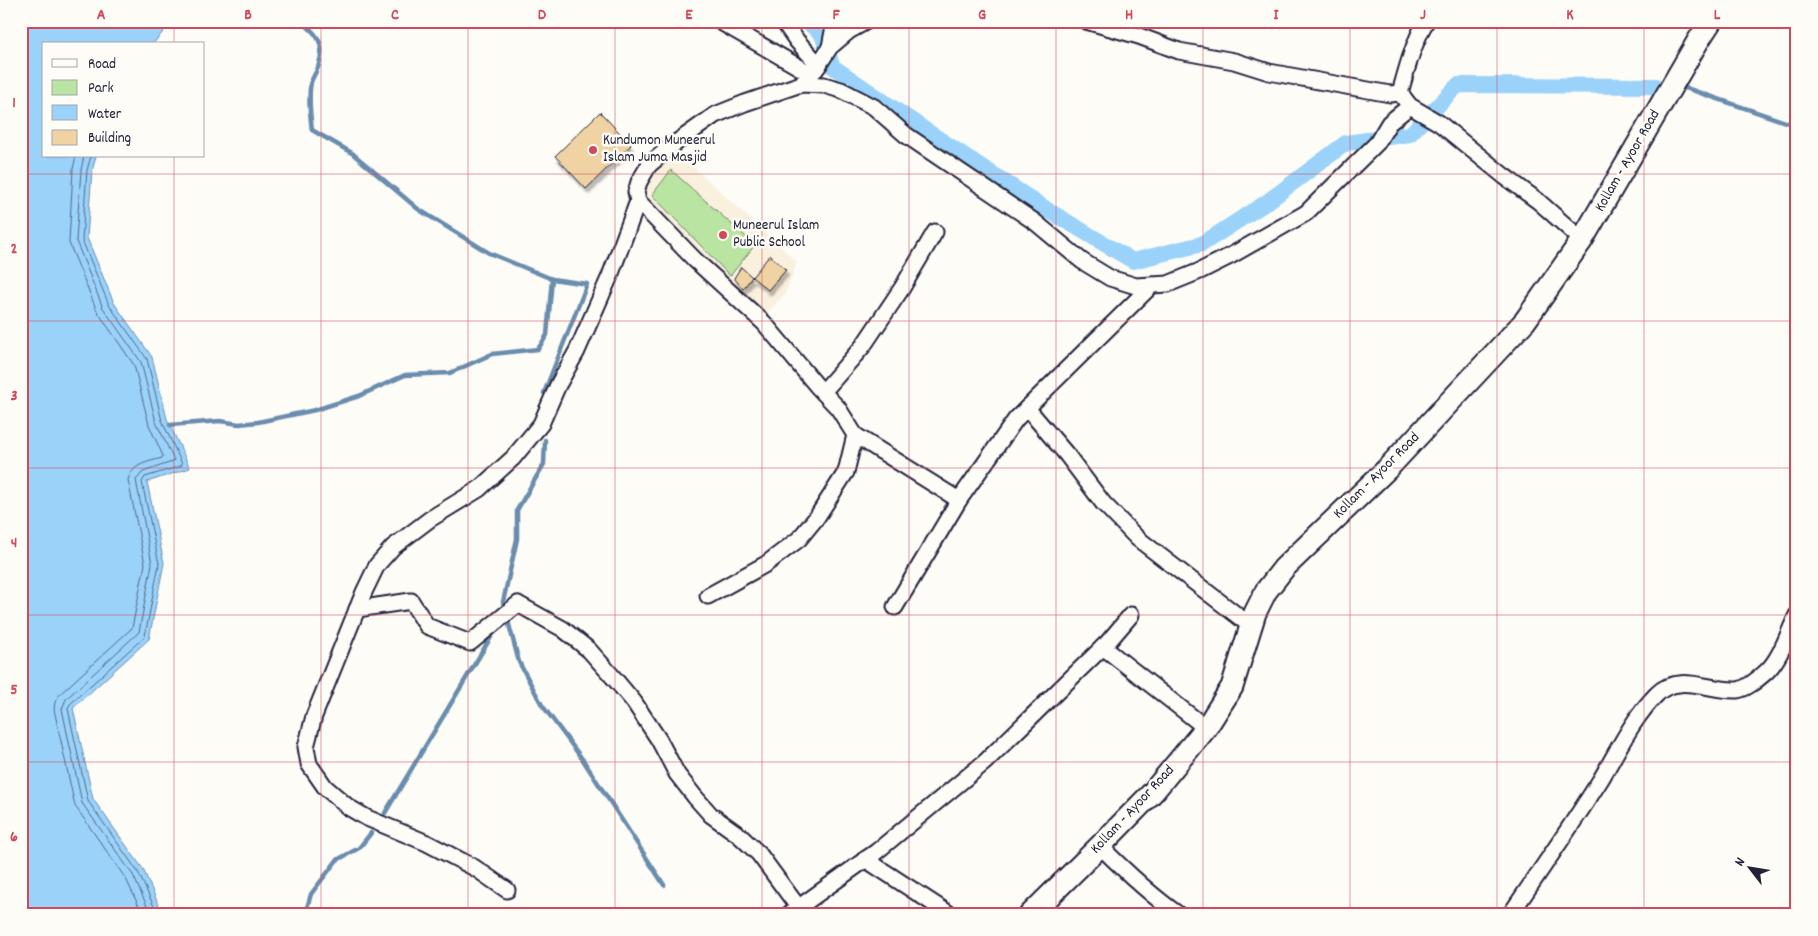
<svg xmlns="http://www.w3.org/2000/svg" width="1818" height="936" viewBox="0 0 1818 936" font-family="Dekko,sans-serif">
<style>
.built{fill:#f9f0de}
.green{fill:#b9e4a1;stroke:#6e836e}
.water{fill:#9ad2f9;stroke:#6a8cad}
.lines{fill:none;stroke-linecap:round;stroke-linejoin:round}
.shore{stroke:#526887;stroke-width:1}
.stream{stroke:#6a8cad;stroke-width:4.5}
.canal{stroke:#9ad2f9;stroke-width:16}
.building{fill:#f0d3a3;stroke:#22223b;filter:url(#shadow)}
.street-casing{stroke:#22223b;stroke-width:19}
.secondary-casing{stroke:#22223b;stroke-width:25}
.street{stroke:#fdfcf7;stroke-width:15}
.secondary{stroke:#fdfcf7;stroke-width:21}
.grid{fill:none;stroke:#d1495b;stroke-width:1;stroke-opacity:0.55}
.poi-dot{fill:#d1495b;stroke:#fdfcf7;stroke-width:2}
.labels{text-anchor:middle;dominant-baseline:central;stroke-width:5;stroke-linejoin:round;paint-order:stroke}
.poi-label{font-size:15px;fill:#22223b;stroke:#fdfcf7;text-anchor:start}
.street-label{font-size:15px;fill:#22223b;stroke:#fdfcf7}
.neatline{fill:none;stroke:#d1495b;stroke-width:2}
.grid-label{font-size:16px;text-anchor:middle;font-weight:bold;fill:#d1495b}
</style>
<defs>
<filter id="shadow"><feDropShadow dx="3" dy="5.5" stdDeviation="1" flood-color="#0004"/></filter>
</defs>
<rect width="100%" height="100%" fill="#fdfcf7"/>
<filter id="ink" filterUnits="userSpaceOnUse"><feTurbulence type="fractalNoise" baseFrequency=".02" numOctaves="2"/><feDisplacementMap in="SourceGraphic" scale="10" xChannelSelector="R" yChannelSelector="G"/><feConvolveMatrix kernelMatrix="1 2 1 2 8 2 1 2 1" color-interpolation-filters="sRGB"/></filter>
<g filter="url(#ink)">
<path class="built" d="M676 151 797 262 785 294 764 316 660 217 644 195 650 181 665 160Z"/>
<path class="green" d="M671 170 755 245 730 276 652 195Z"/>
<path class="water" d="M21 21H172L153 44H44V156H96L92 171 87 238 114 303 152 357 167 419 190 468 147 482 164 563 149 639 73 708 93 799 143 869 163 915H21Z"/>
<g class="lines">
<g class="shore">
<path d="M76 156 73 169 69 243 97 311 134 365 149 425 163 456 162 458C148 462 132 464 128 480L145 564 132 628 60 694 55 702 54 709 75 806 126 879 143 915"/>
<path d="M84 156 81 170 76 241 103 308 141 362 156 422 174 460 172 462 143 472 136 480 152 564 139 632 66 699 62 709 82 803 133 875 151 915"/>
<path d="M91 156 87 170 82 240 109 305 147 359 162 421 182 464 181 466 145 477 142 482 159 564 145 636 70 704 68 709 88 801 138 872 158 915"/>
</g>
<g class="stream">
<path d="M300 21C316 32 326 43 319 64 318 70 313 76 311 82 308 97 310 114 312 130L352 153 418 209 489 253 552 279 587 284 544 393"/>
<path d="M1680 86 1797 126"/>
<path d="M170 425 220 421 239 424 258 422 315 410 359 396 405 375 450 373 492 354 538 349 547 335 552 279"/>
<path d="M545 440 544 464 517 510V539L503 602 519 662 542 705 583 760 664 885"/>
<path d="M385 813 494 632"/>
<path d="M305 915 311 894 337 860 359 848 371 833"/>
</g>
<path class="canal" d="M806 21 822 34 832 66 924 129 1046 209 1133 261 1202 244 1267 202 1346 143 1410 134 1458 85 1656 86"/>
</g>
<g class="building">
<path d="M600 112 631 145 586 189 555 156Z"/>
<path d="M770 255 786 270 768 290 752 277Z"/>
<path d="M741 267 752 277 743 289 734 278Z"/>
</g>
<g class="lines">
<g class="street-casing">
<g id="street">
<path d="M719 21 811 74"/>
<path d="M783 21 797 41 819 65"/>
<path d="M1086 21 1139 36 1179 51 1234 61 1269 72 1390 94 1400 93"/>
<path d="M1426 21C1413 44 1407 68 1400 93L1410 106 1439 123 1504 176 1538 201 1582 240"/>
<path d="M830 47 835 21"/>
<path d="M805 80 816 69 830 47 849 31 867 21"/>
<path d="M823 392 863 346 902 288 935 232"/>
<path d="M1027 408 1067 455 1103 503 1137 538 1251 626"/>
<path d="M855 435 959 500"/>
<path d="M708 596 766 564 799 539 817 517 846 472 855 435 838 408 817 386 764 323 695 260 638 201 636 192 639 182 649 165 670 147 715 115 745 103 801 84 824 85 841 90 874 107 906 135 1035 222 1082 261 1110 278 1136 286 1168 284 1200 271 1232 255 1306 213 1377 143 1389 123 1410 106"/>
<path d="M895 607 959 500 1016 419 1152 285"/>
<path d="M357 609 411 601 427 626 470 643 518 604 563 629 589 650 613 677 634 702 659 740 677 774 695 797 711 815 739 835 759 854 804 915"/>
<path d="M1103 647 1206 728"/>
<path d="M1100 846C1125 871 1150 895 1179 915"/>
<path d="M865 859 951 915"/>
<path d="M507 890 475 868 427 843 367 818 348 807 325 787 309 764 306 747 314 716 364 592 377 565 393 547 430 519 479 489 513 458 541 424 558 385 577 351 610 276 638 201"/>
<path d="M788 915 876 852 985 762 1108 642 1131 615"/>
<path d="M1510 915C1541 870 1572 825 1601 779 1618 750 1633 718 1657 694 1678 672 1712 692 1737 690 1747 689 1759 678 1766 672 1781 658 1788 633 1797 615"/>
</g>
</g>
<g class="secondary-casing">
<path id="secondary" d="M1030 915 1100 846 1153 792 1206 728 1232 687 1255 613 1266 591 1284 568 1387 469 1525 321 1582 240 1698 41 1711 21"/>
</g>
<use href="#street" class="street"/>
<use href="#secondary" class="secondary"/>
</g>
</g>
<path class="grid" d="M174 21V44M321 21V915M468 21V915M615 21V915M762 21V915M909 21V915M1056 21V915M1203 21V915M1350 21V915M1497 21V915M1644 21V915M174 156V915M21 174H1797M21 321H1797M21 468H1797M21 615H1797M21 762H1797"/>
<g class="poi-dot">
<circle cx="593" cy="150" r="5"/>
<circle cx="723" cy="235" r="5"/>
</g>
<g class="labels">
<g class="poi-label">
<text x="603" y="141">Kundumon Muneerul<tspan x="603" dy="17">Islam Juma Masjid</tspan></text>
<text x="733" y="226">Muneerul Islam<tspan x="733" dy="17">Public School</tspan></text>
</g>
<g class="street-label">
<text transform="translate(1628 161) rotate(-60)">Kollam - Ayoor Road</text>
<text transform="translate(1377 476) rotate(-45)">Kollam - Ayoor Road</text>
<text transform="translate(1133 810) rotate(-47)">Kollam - Ayoor Road</text>
</g>
</g>
<rect width="1818" height="936" fill="none" stroke="#fdfcf7" stroke-width="55"/>
<rect x="42" y="42" width="162" height="115" fill="#fdfcf7" stroke="#a5a5ac"/>
<rect x="52" y="59" width="25" height="8" fill="#fdfcf7" stroke="#a5a5ac"/>
<text x="88" y="68" font-size="15" fill="#22223b">Road</text>
<rect x="52" y="80" width="25" height="15" fill="#b9e4a1" stroke="#a5a5ac"/>
<text x="88" y="92" font-size="15" fill="#22223b">Park</text>
<rect x="52" y="105" width="25" height="15" fill="#9ad2f9" stroke="#a5a5ac"/>
<text x="88" y="118" font-size="15" fill="#22223b">Water</text>
<rect x="52" y="130" width="25" height="15" fill="#f0d3a3" stroke="#a5a5ac"/>
<text x="88" y="142" font-size="15" fill="#22223b">Building</text>
<g transform="translate(1750 868) rotate(301)" stroke="#fdfcf7" stroke-width="4" paint-order="stroke">
<path d="M0-4L9 19L0 12L-9 19Z" fill="#22223b"/>
<text y="-8" font-size="14" font-weight="bold" text-anchor="middle" fill="#22223b">N</text>
</g>
<rect x="28" y="28" width="1762" height="880" class="neatline"/>
<g class="grid-label">
<text x="101" y="19">A</text>
<text x="248" y="19">B</text>
<text x="395" y="19">C</text>
<text x="542" y="19">D</text>
<text x="689" y="19">E</text>
<text x="836" y="19">F</text>
<text x="982" y="19">G</text>
<text x="1129" y="19">H</text>
<text x="1276" y="19">I</text>
<text x="1423" y="19">J</text>
<text x="1570" y="19">K</text>
<text x="1717" y="19">L</text>
<text x="14" y="107">1</text>
<text x="14" y="253">2</text>
<text x="14" y="400">3</text>
<text x="14" y="547">4</text>
<text x="14" y="694">5</text>
<text x="14" y="841">6</text>
</g>
</svg>
